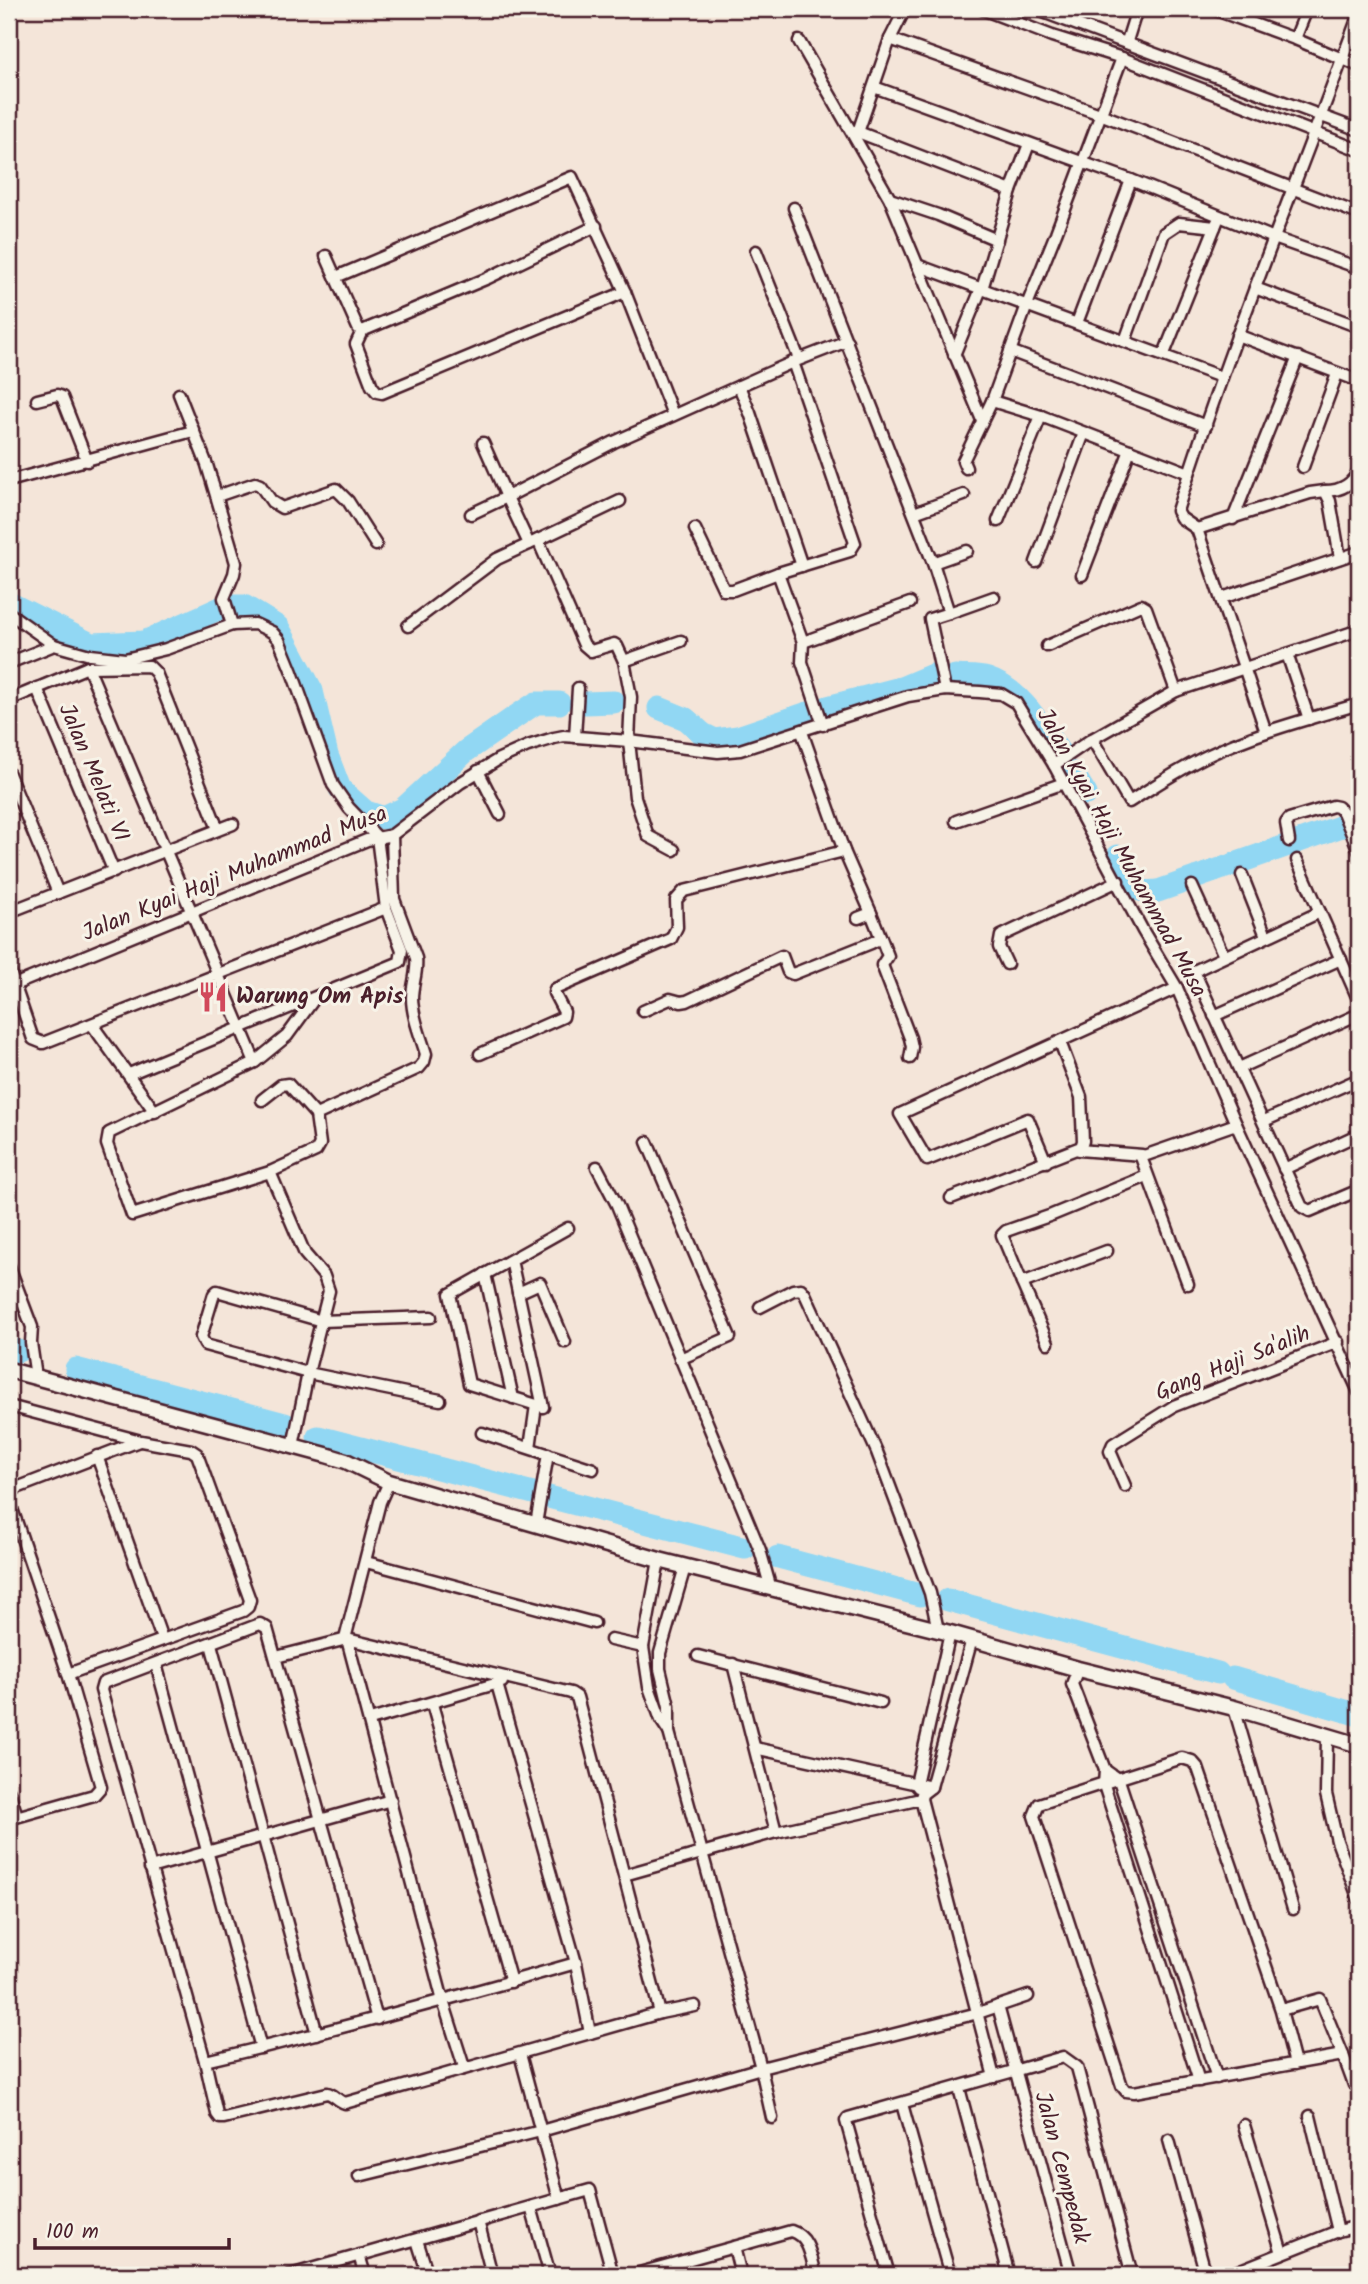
<svg xmlns="http://www.w3.org/2000/svg" width="1368" height="2284" viewBox="0 0 1368 2284" font-family="Kalam,sans-serif">
<style>
.lines{fill:none;stroke-linecap:round;stroke-linejoin:round}
.river{stroke:#91d7f3;stroke-width:23}
.street-casing{stroke:#4a1f2b;stroke-width:15}
.secondary-casing{stroke:#4a1f2b;stroke-width:19}
.street{stroke:#f7f3e8;stroke-width:10}
.secondary{stroke:#f7f3e8;stroke-width:14}
.labels{text-anchor:middle;dominant-baseline:central;stroke-width:6;stroke-linejoin:round;paint-order:stroke}
.street-label{font-size:23px;fill:#4a1f2b;stroke:#f7f3e8}
.poi-label{font-size:23px;font-weight:bold;fill:#4a1f2b;stroke:#f7f3e8;text-anchor:start}
</style>
<rect width="100%" height="100%" fill="#f4e5d9"/>
<filter id="ink" filterUnits="userSpaceOnUse"><feTurbulence type="fractalNoise" baseFrequency=".0143" numOctaves="2"/><feDisplacementMap in="SourceGraphic" scale="14" xChannelSelector="R" yChannelSelector="G"/><feConvolveMatrix kernelMatrix="1 2 1 2 8 2 1 2 1" color-interpolation-filters="sRGB"/></filter>
<g filter="url(#ink)">
<g class="lines">
<g class="river">
<path d="M9 603 91 644 144 642 225 606H244L278 627 312 691 327 755 340 789 366 812 384 818 403 809 466 751 515 717 536 703H559"/>
<path d="M955 676C965 677 978 676 988 679 1020 689 1042 727 1060 753"/>
<path d="M585 703 614 702"/>
<path d="M828 707 901 688 932 675"/>
<path d="M659 708 686 719 703 734 715 740 738 737 808 713"/>
<path d="M1073 773 1086 794"/>
<path d="M1118 856C1128 879 1129 895 1158 891L1359 820"/>
<path d="M9 1349 18 1351"/>
<path d="M76 1369 285 1424"/>
<path d="M318 1437 745 1548"/>
<path d="M778 1557 920 1595"/>
<path d="M948 1600 1218 1673"/>
<path d="M1233 1678 1359 1715"/>
</g>
<g class="street-casing">
<g id="street">
<path d="M982 9 1052 36 1122 58 1359 150"/>
<path d="M1035 9 1359 130"/>
<path d="M1213 9 1295 39 1359 66"/>
<path d="M890 39 1100 114 1359 214"/>
<path d="M1295 39 1307 9"/>
<path d="M799 41 890 199 982 420"/>
<path d="M1127 41 1137 9"/>
<path d="M874 87 1131 180 1274 238 1359 268"/>
<path d="M854 131 858 132 890 39 905 9"/>
<path d="M858 132 1011 191 982 289"/>
<path d="M1011 191 1029 144"/>
<path d="M890 199 938 215 997 240"/>
<path d="M794 208 933 563 949 613 994 597"/>
<path d="M756 251 799 359"/>
<path d="M326 256 358 328 362 331 488 278 596 226"/>
<path d="M917 265 1221 377"/>
<path d="M336 277 572 177 625 292 673 415"/>
<path d="M1255 288 1359 327"/>
<path d="M1077 323 1131 180"/>
<path d="M362 331 356 344 372 386 377 392 382 393 625 292"/>
<path d="M1237 335 1359 381"/>
<path d="M1125 341 1164 233 1179 223 1215 227"/>
<path d="M1010 351 1206 426"/>
<path d="M1164 354 1217 222"/>
<path d="M954 355 981 289"/>
<path d="M739 386 793 362"/>
<path d="M179 394 207 465 236 563 234 574 224 598 232 625"/>
<path d="M37 400 57 395 62 397 87 461"/>
<path d="M992 401 1041 416 1189 473"/>
<path d="M483 443 507 497 614 442 739 386 750 413 802 566"/>
<path d="M1303 467 1337 374"/>
<path d="M966 468 963 461 992 401 1027 305 1056 233 1122 58"/>
<path d="M9 481 193 431"/>
<path d="M1325 491C1342 491 1353 484 1359 469"/>
<path d="M217 496 255 483 260 485 272 502 282 508 336 489 348 501 376 545"/>
<path d="M914 513 964 495"/>
<path d="M471 514 507 497 529 544"/>
<path d="M1233 519 1298 357"/>
<path d="M998 521 1041 416"/>
<path d="M695 529 724 590H733L778 573"/>
<path d="M1197 529 1181 518 1177 511C1230 343 1298 179 1359 14"/>
<path d="M1197 529 1266 732"/>
<path d="M1197 529 1310 493 1325 491 1330 501 1340 558"/>
<path d="M538 540 620 501"/>
<path d="M1036 562 1084 433"/>
<path d="M933 563 967 551"/>
<path d="M1082 575 1130 450"/>
<path d="M1222 598 1359 552"/>
<path d="M9 613 54 645 90 655 125 659 166 649 232 625 255 624 272 632 279 640 292 672 333 785 349 808 377 837 386 908 402 950 400 962 129 1074"/>
<path d="M408 626 497 559 538 540 584 645 591 651 614 644 617 646 624 661 631 697 629 741 635 797 648 836 674 850"/>
<path d="M803 642 910 603"/>
<path d="M1047 646 1141 605 1146 608 1176 691"/>
<path d="M1287 654 1309 719"/>
<path d="M624 661 681 641"/>
<path d="M9 663 54 645"/>
<path d="M88 667 255 1062 109 1133 107 1144 132 1215 270 1172 316 1151 320 1144 316 1115 419 1068 424 1062 426 1054C421 1037 412 1016 412 998 412 984 418 972 416 958L394 899 392 835"/>
<path d="M37 688 114 872"/>
<path d="M945 690 930 619 949 613"/>
<path d="M9 700 88 667 149 666 156 673 218 829"/>
<path d="M823 725 802 662 803 642 778 573 850 551 855 543 793 362 847 341"/>
<path d="M802 732 844 851 871 913 858 918"/>
<path d="M575 737 578 688"/>
<path d="M1092 739 1129 802C1155 786 1181 768 1209 755 1257 732 1309 719 1359 704"/>
<path d="M1054 765 1092 739 1176 691 1359 630"/>
<path d="M478 771 500 814"/>
<path d="M9 774 58 893"/>
<path d="M956 821 1064 783"/>
<path d="M1289 841 1286 823 1289 819 1333 806 1338 807 1343 812 1359 851"/>
<path d="M1297 860 1359 1001"/>
<path d="M1242 875 1266 936"/>
<path d="M1192 886 1224 956"/>
<path d="M9 912 233 824"/>
<path d="M1320 912 1194 971 1302 1207 1310 1211 1359 1190"/>
<path d="M881 938 888 956 882 965 910 1038 912 1047 910 1058"/>
<path d="M1007 964 999 947 1001 936 1118 881"/>
<path d="M9 969 33 1039 43 1043 386 908"/>
<path d="M9 987 367 840 392 835 460 783 499 759 528 746 554 738 564 736 629 741 718 752 740 750 908 696 945 690 980 692 1001 694 1016 703 1054 765 1143 931 1177 988 1236 1124 1359 1392"/>
<path d="M643 1011 670 999 681 1002 687 1001 782 956 788 972 793 974 871 943 881 938 871 913"/>
<path d="M1214 1016 1341 959"/>
<path d="M93 1026 155 1112"/>
<path d="M480 1054 563 1017 564 1012 554 993 555 989 671 939 677 927 676 900 684 891 844 851"/>
<path d="M255 1062 287 1036 314 999"/>
<path d="M1239 1068 1359 1014"/>
<path d="M262 1100 281 1085 288 1084 316 1115"/>
<path d="M1264 1121 1359 1079"/>
<path d="M647 1142 730 1337 680 1359"/>
<path d="M1079 1150 1142 1155"/>
<path d="M1046 1162 1028 1119 927 1160 900 1114 1177 988"/>
<path d="M597 1167 617 1205 760 1550 771 1589"/>
<path d="M1284 1169 1359 1134"/>
<path d="M270 1172 305 1254 324 1276 329 1291 308 1373 293 1446"/>
<path d="M951 1198 1081 1147 1083 1141 1081 1097 1060 1042"/>
<path d="M1107 1251 1022 1283 1002 1235 1006 1231 1052 1215 1147 1176"/>
<path d="M511 1260 543 1407 469 1384 450 1294 568 1228"/>
<path d="M9 1266 32 1327 31 1343 36 1377"/>
<path d="M485 1274 513 1398"/>
<path d="M1022 1283 1048 1343"/>
<path d="M1188 1284 1141 1157 1236 1124"/>
<path d="M518 1293 540 1283 565 1342"/>
<path d="M760 1307 793 1290 801 1289 805 1294 877 1452 930 1593 938 1630"/>
<path d="M431 1317 322 1321 217 1291 214 1294 201 1337 205 1345 308 1373 440 1400"/>
<path d="M9 1406 141 1441 191 1450 197 1454 250 1600 248 1607 243 1611 68 1674"/>
<path d="M482 1433 593 1469"/>
<path d="M530 1448 536 1405"/>
<path d="M97 1456 162 1639"/>
<path d="M1125 1486 1110 1451 1113 1444 1174 1406 1338 1342"/>
<path d="M9 1491 139 1441"/>
<path d="M9 1500 68 1674 101 1787 94 1795 9 1819"/>
<path d="M536 1524 548 1454"/>
<path d="M659 1560 643 1647 649 1687 661 1720 669 1732"/>
<path d="M366 1562 594 1623"/>
<path d="M685 1567 660 1653V1669L669 1706V1732L761 2068 772 2118"/>
<path d="M345 1639 380 1502 389 1482"/>
<path d="M347 1639 443 2001 464 2067"/>
<path d="M972 1639 931 1787 922 1794 921 1799 994 2077"/>
<path d="M611 1640 643 1647"/>
<path d="M211 1644 317 2034"/>
<path d="M698 1656 881 1703"/>
<path d="M156 1664 261 2048"/>
<path d="M733 1664 776 1832"/>
<path d="M1078 1669 1072 1684 1105 1770 1104 1785 1199 2081"/>
<path d="M497 1684 576 1963 590 2033"/>
<path d="M432 1704 511 1982"/>
<path d="M1234 1708 1293 1909"/>
<path d="M370 1720 502 1682"/>
<path d="M1327 1736 1326 1794 1337 1841 1359 1900"/>
<path d="M755 1748 931 1787"/>
<path d="M1105 1770 1119 1780 1217 2078"/>
<path d="M918 1787 916 1784 950 1633"/>
<path d="M9 1791 17 1816"/>
<path d="M150 1868 391 1800"/>
<path d="M624 1875 776 1832 921 1799"/>
<path d="M998 2006 1071 2275"/>
<path d="M1281 2010 1320 1999 1343 2055 1134 2092 1126 2091 1122 2086 1034 1816 1039 1804 1182 1758 1192 1761 1198 1768 1281 2010 1295 2064"/>
<path d="M660 2013 695 2006"/>
<path d="M377 2019 267 1628 260 1624 103 1683 101 1690 205 2061C330 2032 453 1998 576 1963"/>
<path d="M520 2054 559 2199"/>
<path d="M1343 2055 1354 2085"/>
<path d="M205 2061 217 2114 220 2118H224L327 2093C334 2094 337 2101 345 2103L660 2013 577 1697 571 1693 347 1639 276 1657"/>
<path d="M959 2088 1009 2275"/>
<path d="M902 2104 950 2275"/>
<path d="M1310 2116 1338 2231"/>
<path d="M1244 2125 1282 2253"/>
<path d="M1169 2140 1206 2275"/>
<path d="M359 2176 541 2131 761 2068 978 2013 1028 1996"/>
<path d="M531 2207 550 2275"/>
<path d="M478 2221 492 2275"/>
<path d="M417 2240 428 2275"/>
<path d="M734 2247 791 2231C810 2237 811 2258 816 2275"/>
<path d="M359 2255 365 2275"/>
<path d="M290 2275 590 2190 613 2275"/>
<path d="M632 2275 734 2247 741 2275"/>
<path d="M889 2275 846 2121 848 2118 1063 2057 1077 2067 1132 2275"/>
<path d="M1228 2275 1338 2231 1359 2226"/>
</g>
</g>
<g class="secondary-casing">
<path id="secondary" d="M9 1370 326 1455 346 1461 389 1482 659 1560 950 1633 1078 1669 1234 1708 1359 1745"/>
</g>
<use href="#street" class="street"/>
<use href="#secondary" class="secondary"/>
</g>
</g>
<defs>
<g id="restaurant-bare" transform="scale(2.415)"><path d="M-5-6h1v4h1v-4h1v4h1v-4h1v5L-1.5 .5V6h-2V.5L-5-1ZM5-6V6H3V1.5H1.5Q1.5-4 5-6Z" fill="#d1495b" stroke="#f7f3e8" stroke-width="2.5" paint-order="stroke"/></g>
</defs>
<g fill-rule="evenodd">
<use href="#restaurant-bare" x="213" y="997"/>
</g>
<g class="labels">
<g class="street-label">
<text transform="translate(93 773) rotate(67)">Jalan Melati VI</text>
<text transform="translate(1121 853) rotate(61)">Jalan Kyai Haji Muhammad Musa</text>
<text transform="translate(235 874) rotate(-22)">Jalan Kyai Haji Muhammad Musa</text>
<text transform="translate(1233 1364) rotate(-22)">Gang Haji Sa'alih</text>
<text transform="translate(1061 2168) rotate(75)">Jalan Cempedak</text>
</g>
<g class="poi-label">
<text x="236" y="997">Warung Om Apis</text>
</g>
</g>
<rect width="1368" height="2284" fill="none" stroke="#f7f3e8" stroke-width="35"/>
<rect x="18" y="18" width="1333" height="2249" fill="none" stroke="#4a1f2b" stroke-width="2.5" filter="url(#ink)"/>
<path d="M35 2238v10h194v-10" fill="none" stroke="#4a1f2b" stroke-width="3.5"/>
<text x="46" y="2238" font-size="21" fill="#4a1f2b" stroke="#f7f3e8" stroke-width="5" paint-order="stroke">100 m</text>
</svg>
